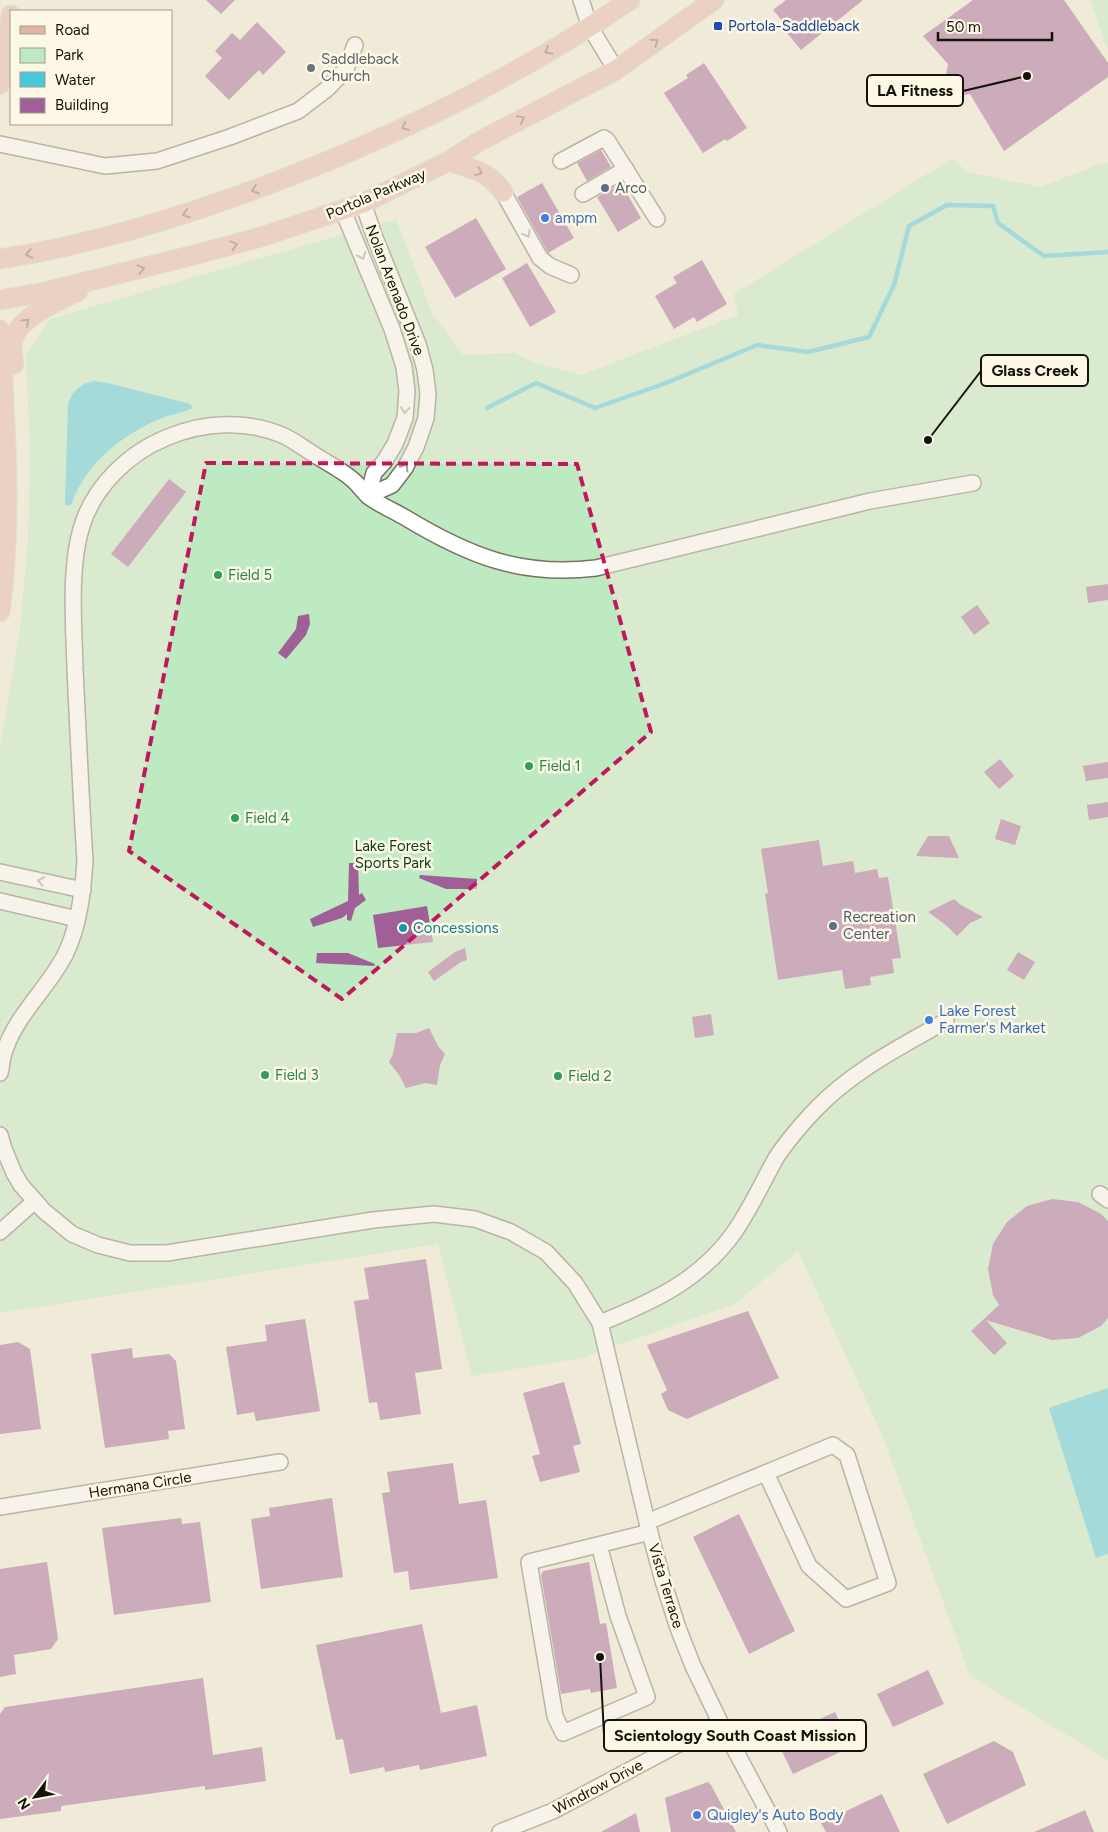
<svg xmlns="http://www.w3.org/2000/svg" width="1108" height="1832" viewBox="0 0 1108 1832" font-family="Figtree,sans-serif">
<style>
.green{fill:#bdeac1}
.water{fill:#48c8db}
.lines{fill:none;stroke-linecap:round;stroke-linejoin:round}
.stream{stroke:#48c8db;stroke-width:4.5}
.building{fill:#a05f97}
.minor-casing{stroke:#787363;stroke-width:18}
.major-casing{stroke:#d0d0ce;stroke-width:21}
.minor{stroke:#fff;stroke-width:15}
.major{stroke:#e3b4a4;stroke-width:19}
.oneway{stroke:#866b60}
.oneway2{stroke:#a1a09e}
.marked{fill:none;stroke:#c2185b;stroke-width:4;stroke-dasharray:10 6;stroke-linejoin:round}
.transit-dot{fill:#1a4fb4;stroke:#fdf8e6;stroke-width:2}
.worship-dot{fill:#6b7280;stroke:#fdf8e6;stroke-width:2}
.service-dot{fill:#5c6f8a;stroke:#fdf8e6;stroke-width:2}
.shop-dot{fill:#3f7fe0;stroke:#fdf8e6;stroke-width:2}
.leisure-dot{fill:#2e9e5b;stroke:#fdf8e6;stroke-width:2}
.culture-dot{fill:#0f9aa8;stroke:#fdf8e6;stroke-width:2}
.labels{text-anchor:middle;dominant-baseline:central;stroke-width:5;stroke-linejoin:round;paint-order:stroke}
.transit-label{font-size:15px;fill:#164399;stroke:#fdf8e6;text-anchor:start}
.worship-label{font-size:15px;fill:#5b616d;stroke:#fdf8e6;text-anchor:start}
.service-label{font-size:15px;fill:#4e5e75;stroke:#fdf8e6;text-anchor:start}
.street-label{font-size:15px;fill:#14120c;stroke:#fdf8e6}
.shop-label{font-size:15px;fill:#366cbe;stroke:#fdf8e6;text-anchor:start}
.leisure-label{font-size:15px;fill:#27864d;stroke:#fdf8e6;text-anchor:start}
.park-label{font-size:15px;fill:#0a3f17;stroke:#fdf8e6}
.culture-label{font-size:15px;fill:#0d838f;stroke:#fdf8e6;text-anchor:start}
.leader{fill:none;stroke:#14120c;stroke-width:2}
.callout-dot{fill:#14120c;stroke:#fdf8e6;stroke-width:2}
.callout{fill:#fdf8e6;stroke:#14120c;stroke-width:2}
.callout-label{font-size:16px;text-anchor:middle;font-weight:bold;fill:#14120c}
</style>
<rect width="100%" height="100%" fill="#f0ead8"/>
<g class="green">
<path d="M1090 0H1108V50Z"/>
<path d="M953 158 967 172 1040 187 1100 164 1108 163V1760L970 1676 883 1437 798 1251 735 1304 581 1358 472 1376 438 1244 0 1313V748L19 637 28 542 30 450 26 354 50 319 396 219 432 313 463 355 514 353 533 362 581 375 738 315 734 294Z"/>
</g>
<g class="water">
<path d="M94 381 108 383 190 404 193 408C182 413 168 415 157 420 119 437 85 465 71 505L68 506 65 504V500L68 405C72 391 80 384 94 381Z"/>
<path d="M1108 1388V1554L1096 1558 1049 1408Z"/>
</g>
<g class="lines">
<path class="stream" d="M487 408 536 383 595 408 666 383 757 345 808 352 869 337 894 285 909 226 947 205 993 206 998 223 1044 256 1108 252"/>
</g>
<g class="building">
<path d="M206 0H235L221 14Z"/>
<path d="M786 0H863L801 50 787 33 790 30 773 10Z"/>
<path d="M973 0H1064L1108 63V77L1004 151 970 94 965 95 953 91 949 87 946 75 948 64 923 36Z"/>
<path d="M257 22 286 52 263 75 259 70 229 100 205 76 222 58 215 51 232 33 240 40Z"/>
<path d="M704 63 747 128 727 141 725 139 703 153 664 93 688 78 686 75Z"/>
<path d="M601 150 611 167 587 181 577 163Z"/>
<path d="M542 183 574 238 548 253 517 197Z"/>
<path d="M621 183 641 218 618 232 597 197Z"/>
<path d="M476 218 506 269 455 298 425 247Z"/>
<path d="M702 260 727 304 697 322 694 317 674 329 655 296 677 283 673 277Z"/>
<path d="M527 263 556 312 530 327 502 278Z"/>
<path d="M169 479 186 492 128 567 111 554Z"/>
<path d="M1108 584V600L1088 603 1086 587Z"/>
<path d="M977 605 990 623 974 635 961 617Z"/>
<path d="M309 614 310 624 306 635 286 659 278 653 296 629 298 616Z"/>
<path d="M1000 759 1014 776 999 789 984 772Z"/>
<path d="M1108 762V778L1086 781 1083 766Z"/>
<path d="M1108 802V817L1089 820 1087 805Z"/>
<path d="M1001 819 1021 826 1015 845 995 839Z"/>
<path d="M928 836H949L959 858 916 856Z"/>
<path d="M819 840 823 866 853 861 855 873 877 869 879 878 888 877 901 958 892 959 894 973 870 977 871 985 845 989 842 970 778 980 765 894 768 893 761 849Z"/>
<path d="M349 863H358L359 895 362 893 366 900 355 908 351 921 347 920V914L342 918 313 927 310 919 348 901Z"/>
<path d="M420 875 477 879V889H446L419 878Z"/>
<path d="M954 899 961 905 983 917 970 923 957 936 947 926 928 912Z"/>
<path d="M427 906 433 942 378 948 373 915Z"/>
<path d="M465 948 467 960 461 962 434 981 428 972 455 952Z"/>
<path d="M1018 952 1035 962 1024 980 1007 970Z"/>
<path d="M317 953H348L375 964 374 966 316 963Z"/>
<path d="M711 1014 714 1035 695 1038 692 1017Z"/>
<path d="M429 1028 438 1046 445 1054 440 1065 437 1085 425 1083 406 1088 399 1075 389 1062 393 1054 397 1033H416Z"/>
<path d="M1052 1199 1078 1202 1101 1214 1108 1221V1318L1101 1326 1078 1338 1052 1340 986 1320 1007 1343 994 1355 971 1331 999 1305 993 1295 988 1269 993 1244 1007 1222 1027 1206Z"/>
<path d="M426 1259 442 1369 415 1373 421 1414 380 1420 377 1402 369 1403 354 1301 369 1299 364 1268Z"/>
<path d="M748 1311 779 1378 687 1419 668 1410 661 1394 667 1390 647 1345Z"/>
<path d="M305 1319 320 1411 256 1421 254 1412 237 1415 226 1347 267 1341 265 1325Z"/>
<path d="M18 1342 30 1349 41 1429 0 1434V1345Z"/>
<path d="M132 1348 133 1358 169 1354 176 1361 185 1429 168 1431 169 1439 105 1448 91 1354Z"/>
<path d="M564 1382 581 1444 573 1446 580 1472 540 1482 532 1456 540 1454 523 1393Z"/>
<path d="M453 1463 459 1504 486 1500 498 1578 410 1590 408 1571 394 1573 382 1493 390 1492 387 1472Z"/>
<path d="M332 1498 343 1577 261 1589 251 1519 270 1516 269 1508Z"/>
<path d="M739 1514 795 1631 749 1654 693 1537Z"/>
<path d="M181 1518 182 1524 200 1522 211 1602 114 1615 102 1528Z"/>
<path d="M47 1562 58 1639 51 1649 14 1655 16 1674 0 1677V1569Z"/>
<path d="M589 1562 600 1624 606 1623 617 1688 591 1693 590 1689 561 1694 541 1575 543 1571Z"/>
<path d="M422 1624 441 1713 477 1705 487 1756 420 1770 419 1765 385 1772 384 1767 350 1774 343 1739 336 1740 316 1645Z"/>
<path d="M928 1670 944 1704 893 1727 877 1694Z"/>
<path d="M203 1678 213 1755 262 1747 266 1781 205 1790V1786L61 1806V1811L0 1819V1714L5 1707Z"/>
<path d="M835 1712 851 1747 793 1774 776 1739Z"/>
<path d="M994 1741 1013 1752 1026 1785 947 1824 923 1774Z"/>
<path d="M708 1782 711 1785 736 1832H671L665 1798Z"/>
<path d="M882 1794 900 1832H826L821 1823Z"/>
<path d="M1085 1810 1094 1832H1034Z"/>
<path d="M636 1813 640 1832H601Z"/>
</g>
<g class="lines">
<g class="minor-casing">
<g id="minor">
<path d="M581 0 590 27 616 70"/>
<path d="M0 144 105 166 157 161 230 137 298 111 327 89 346 69 355 45"/>
<path d="M561 161 604 138 607 140 657 219"/>
<path d="M503 192 540 258 550 266 571 275"/>
<path d="M583 194 626 169"/>
<path d="M363 203 374 235 418 344 425 370 428 394 426 418 416 447 405 468 392 485 368 496"/>
<path d="M343 211 392 329 404 367 407 391 405 418 395 444 384 462 374 473 368 496"/>
<path d="M0 872 83 890"/>
<path d="M0 901 77 919"/>
<path d="M0 1073C2 1065 2 1057 5 1050 17 1014 48 988 65 955 79 927 83 892 85 861 81 797 78 733 75 669 74 627 69 570 81 529 93 487 128 453 168 437 204 422 246 420 282 435 294 440 306 450 318 457 329 464 343 471 353 480 359 485 363 492 369 497 380 505 394 511 406 518 469 556 521 577 596 568L870 501 973 483"/>
<path d="M0 1135 4 1149 14 1173 21 1185 44 1211 72 1234 98 1245 130 1253H167L373 1220 434 1214 475 1219 511 1232 546 1252 575 1283 600 1323 647 1522 663 1581 678 1628 693 1666 720 1722 779 1832"/>
<path d="M1100 1194 1108 1200"/>
<path d="M0 1232 35 1201"/>
<path d="M600 1323C652 1302 699 1281 733 1234 750 1210 762 1183 776 1158 787 1141 801 1125 815 1110 852 1071 900 1047 946 1021"/>
<path d="M0 1507 280 1462"/>
<path d="M647 1522 833 1445 847 1455 888 1583 846 1599 809 1566 766 1473"/>
<path d="M599 1545 618 1616 647 1697 563 1733 555 1716 529 1562 650 1532"/>
<path d="M500 1832 553 1811 720 1722"/>
</g>
</g>
<g class="major-casing">
<g id="major">
<path d="M0 84 6 64 11 15"/>
<path d="M449 161C471 169 489 171 503 192"/>
<path d="M0 259C102 243 202 211 298 173 414 127 527 71 630 0"/>
<path d="M0 300 45 292 186 257 261 237 363 203 449 161 478 142 616 70 714 0"/>
<path d="M0 330C5 424 13 518 0 612"/>
<path d="M14 364C13 357 11 347 13 340 19 316 58 302 78 291"/>
</g>
</g>
<use href="#minor" class="minor"/>
<use href="#major" class="major"/>
</g>
<defs><path id="oneway-chevron" d="M-2-3.5L2.5 0L-2 3.5" fill="none" stroke-width="1.6" stroke-linecap="round" stroke-linejoin="round" transform="scale(1.25)"/></defs>
<g class="oneway">
<use href="#oneway-chevron" transform="translate(655 42) rotate(-35)"/>
<use href="#oneway-chevron" transform="translate(548 51) rotate(150)"/>
<use href="#oneway-chevron" transform="translate(521 119) rotate(-28)"/>
<use href="#oneway-chevron" transform="translate(405 127) rotate(154)"/>
<use href="#oneway-chevron" transform="translate(479 172) rotate(22)"/>
<use href="#oneway-chevron" transform="translate(255 190) rotate(159)"/>
<use href="#oneway-chevron" transform="translate(186 214) rotate(163)"/>
<use href="#oneway-chevron" transform="translate(234 245) rotate(-15)"/>
<use href="#oneway-chevron" transform="translate(29 254) rotate(170)"/>
<use href="#oneway-chevron" transform="translate(141 269) rotate(-15)"/>
<use href="#oneway-chevron" transform="translate(26 322) rotate(-43)"/>
</g>
<g class="oneway2">
<use href="#oneway-chevron" transform="translate(527 234) rotate(61)"/>
<use href="#oneway-chevron" transform="translate(362 256) rotate(67)"/>
<use href="#oneway-chevron" transform="translate(405 410) rotate(95)"/>
<use href="#oneway-chevron" transform="translate(405 467) rotate(-58)"/>
<use href="#oneway-chevron" transform="translate(41 881) rotate(-168)"/>
</g>
<path d="M0 0H1108V1832H0ZM206 463 577 464 651 732 342 999 129 851Z" fill="#f0ead8" fill-opacity=".55" fill-rule="evenodd"/>
<path class="marked" d="M206 463 577 464 651 732 342 999 129 851Z"/>
<rect class="transit-dot" x="713" y="21" width="10" height="10" rx="2.5"/>
<circle class="worship-dot" cx="311" cy="68" r="5"/>
<g class="service-dot">
<circle cx="605" cy="188" r="5"/>
<circle cx="833" cy="926" r="5"/>
</g>
<g class="shop-dot">
<circle cx="545" cy="218" r="5"/>
<circle cx="929" cy="1020" r="5"/>
<circle cx="697" cy="1815" r="5"/>
</g>
<g class="leisure-dot">
<circle cx="218" cy="575" r="5"/>
<circle cx="529" cy="766" r="5"/>
<circle cx="235" cy="818" r="5"/>
<circle cx="265" cy="1075" r="5"/>
<circle cx="558" cy="1076" r="5"/>
</g>
<circle class="culture-dot" cx="403" cy="928" r="5"/>
<g class="labels">
<g class="transit-label">
<text x="728" y="26">Portola-Saddleback</text>
</g>
<g class="worship-label">
<text x="321" y="59">Saddleback<tspan x="321" dy="17">Church</tspan></text>
</g>
<g class="service-label">
<text x="615" y="188">Arco</text>
<text x="843" y="917">Recreation<tspan x="843" dy="17">Center</tspan></text>
</g>
<g class="street-label">
<text transform="translate(376 194) rotate(-23)">Portola Parkway</text>
<text transform="translate(395 290) rotate(69)">Nolan Arenado Drive</text>
<text transform="translate(140 1485) rotate(-9)">Hermana Circle</text>
<text transform="translate(666 1586) rotate(73)">Vista Terrace</text>
<text transform="translate(598 1787) rotate(-28)">Windrow Drive</text>
</g>
<g class="shop-label">
<text x="555" y="218">ampm</text>
<text x="939" y="1011">Lake Forest<tspan x="939" dy="17">Farmer's Market</tspan></text>
<text x="707" y="1815">Quigley's Auto Body</text>
</g>
<g class="leisure-label">
<text x="228" y="575">Field 5</text>
<text x="539" y="766">Field 1</text>
<text x="245" y="818">Field 4</text>
<text x="275" y="1075">Field 3</text>
<text x="568" y="1076">Field 2</text>
</g>
<g class="park-label">
<text x="393" y="846">Lake Forest<tspan x="393" dy="17">Sports Park</tspan></text>
</g>
<g class="culture-label">
<text x="413" y="928">Concessions</text>
</g>
</g>
<path class="leader" d="M1027 76L963 91M928 440L981 371M600 1657L604 1735"/>
<g class="callout-dot">
<circle cx="1027" cy="76" r="5"/>
<circle cx="928" cy="440" r="5"/>
<circle cx="600" cy="1657" r="5"/>
</g>
<g class="callout">
<rect x="867" y="75" width="96" height="31" rx="5"/>
<rect x="981" y="355" width="107" height="31" rx="5"/>
<rect x="604" y="1720" width="262" height="31" rx="5"/>
</g>
<g class="callout-label">
<text x="915" y="96">LA Fitness</text>
<text x="1035" y="376">Glass Creek</text>
<text x="735" y="1741">Scientology South Coast Mission</text>
</g>
<rect x="10" y="10" width="162" height="115" fill="#fdf8e6" stroke="#a09c8f"/>
<rect x="20" y="26" width="25" height="8" fill="#e3b4a4" stroke="#a09c8f"/>
<text x="55" y="35" font-size="15" fill="#14120c">Road</text>
<rect x="20" y="48" width="25" height="15" fill="#bdeac1" stroke="#a09c8f"/>
<text x="55" y="60" font-size="15" fill="#14120c">Park</text>
<rect x="20" y="72" width="25" height="15" fill="#48c8db" stroke="#a09c8f"/>
<text x="55" y="85" font-size="15" fill="#14120c">Water</text>
<rect x="20" y="98" width="25" height="15" fill="#a05f97" stroke="#a09c8f"/>
<text x="55" y="110" font-size="15" fill="#14120c">Building</text>
<g transform="translate(35 1797) rotate(238)" stroke="#fdf8e6" stroke-width="4" paint-order="stroke">
<path d="M0-4L9 19L0 12L-9 19Z" fill="#14120c"/>
<text y="-8" font-size="14" font-weight="bold" text-anchor="middle" fill="#14120c">N</text>
</g>
<path d="M938 32v8h114v-8" fill="none" stroke="#14120c" stroke-width="2.5"/>
<text x="946" y="32" font-size="15" fill="#14120c" stroke="#fdf8e6" stroke-width="4" paint-order="stroke">50 m</text>
</svg>
